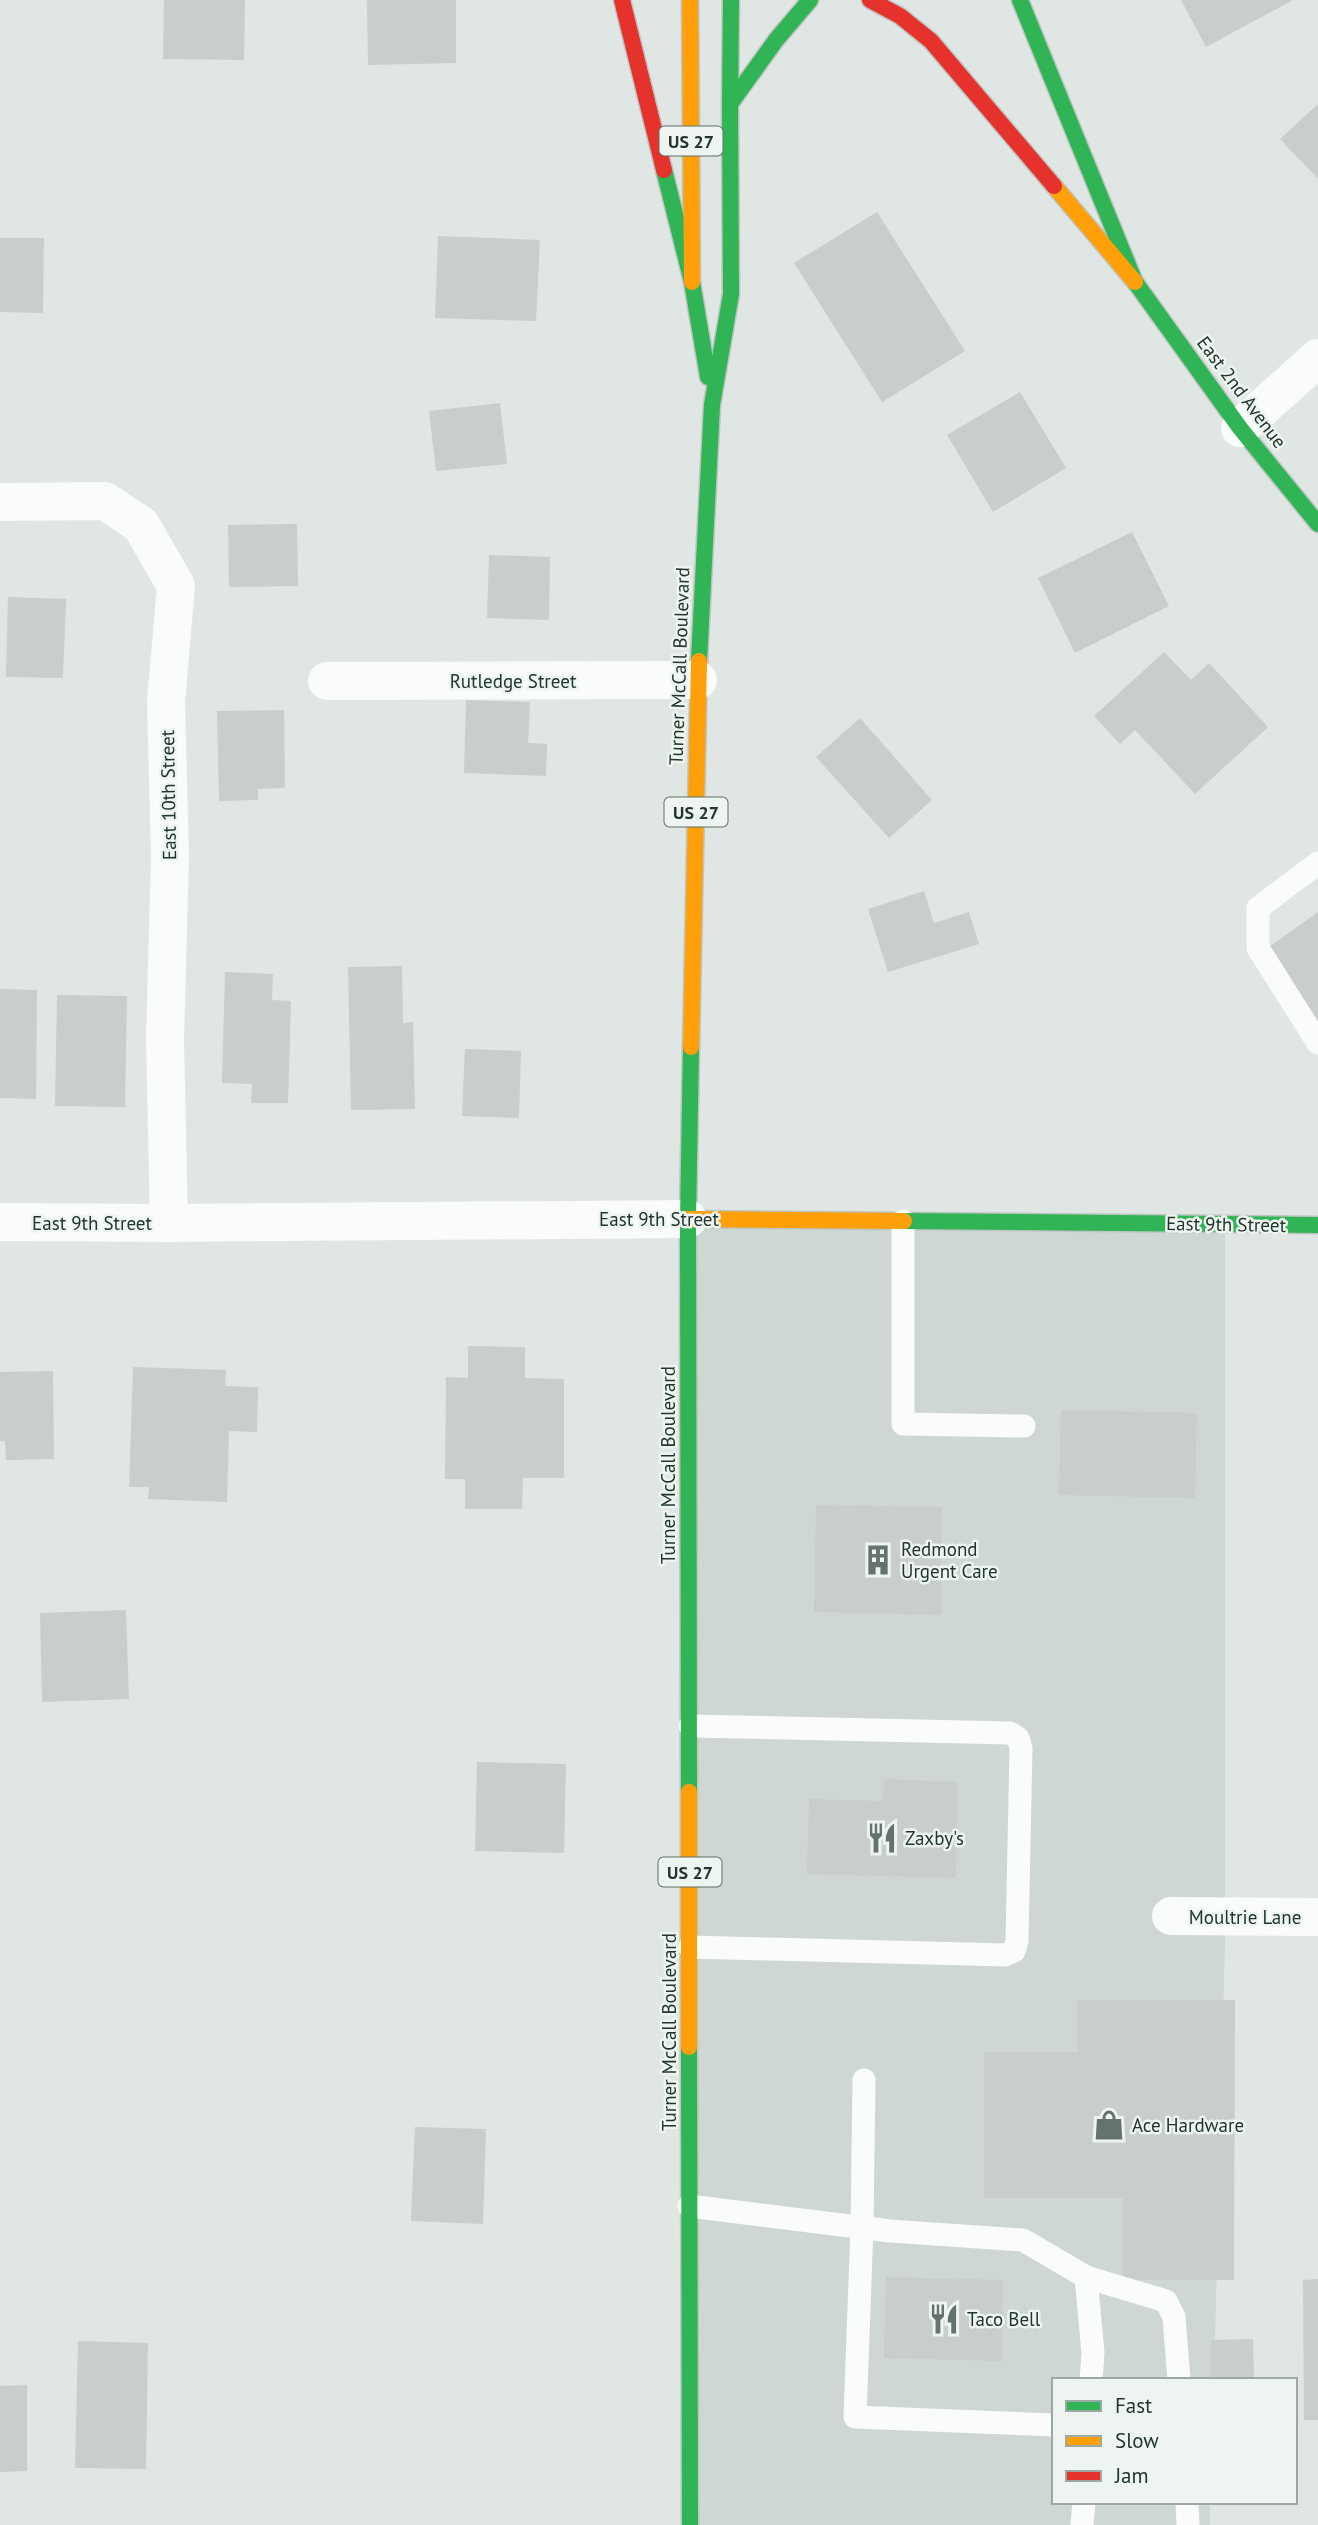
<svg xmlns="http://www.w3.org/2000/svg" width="1318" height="2525" viewBox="0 0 1318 2525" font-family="'PT Sans',sans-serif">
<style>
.built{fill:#ced7d2}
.building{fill:#c9cecc}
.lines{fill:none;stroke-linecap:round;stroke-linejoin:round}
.fast-casing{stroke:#bdc5c1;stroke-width:19}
.slow-casing{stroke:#bdc5c1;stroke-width:19}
.jam-casing{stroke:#bdc5c1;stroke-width:19}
.lane{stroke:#fafbfb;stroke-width:23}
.street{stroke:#fafbfb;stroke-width:38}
.fast{stroke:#30b455;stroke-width:16}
.slow{stroke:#ff9f0a;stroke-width:16}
.jam{stroke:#e5322d;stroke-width:16}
.labels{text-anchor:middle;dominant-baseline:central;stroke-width:5;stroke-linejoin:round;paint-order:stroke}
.shield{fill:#eef5f0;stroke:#5e6f67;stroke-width:2}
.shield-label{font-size:18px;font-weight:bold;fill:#21362c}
.street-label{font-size:19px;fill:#21362c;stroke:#eef5f0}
.poi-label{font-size:19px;fill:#21362c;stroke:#eef5f0;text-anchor:start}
</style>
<rect width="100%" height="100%" fill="#e0e6e3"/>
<path class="built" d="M688 1219 1225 1225V1939L1214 2380H1054V2502H1210V2525H690Z"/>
<g class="building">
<path d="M164 0H245L244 60 163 59Z"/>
<path d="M367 0H456V63L368 65Z"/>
<path d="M1181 0H1293L1206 47Z"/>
<path d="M1318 104V179L1280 139Z"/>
<path d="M877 212 965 351 882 402 794 263Z"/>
<path d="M438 236 540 240 536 321 435 318Z"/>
<path d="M0 238H44L43 313 0 312Z"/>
<path d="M1020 392 1066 468 993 512 947 435Z"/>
<path d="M500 403 507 464 436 471 429 411Z"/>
<path d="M297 524 298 586 229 587 228 525Z"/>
<path d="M1132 532 1169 606 1075 653 1038 578Z"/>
<path d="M489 555 550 557 549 620 487 618Z"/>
<path d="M8 597 66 599 63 678 6 677Z"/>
<path d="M1164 652 1191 680 1209 663 1268 727 1195 794 1135 730 1120 744 1094 716Z"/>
<path d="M466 700 530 702 528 743 547 744 546 776 464 773Z"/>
<path d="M284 710 285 788 258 789V800L219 801 217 711Z"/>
<path d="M860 718 932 800 889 838 816 757Z"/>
<path d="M924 891 934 923 969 912 979 944 888 972 868 909Z"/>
<path d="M1318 912V1030L1262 952Z"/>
<path d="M402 966 403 1023 413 1022 415 1109 351 1110 348 967Z"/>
<path d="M225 972 273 974 272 1000 291 1001 288 1103H251L252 1084 222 1083Z"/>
<path d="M0 989 37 990 36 1099 0 1098Z"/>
<path d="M57 995 127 996 125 1107 55 1106Z"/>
<path d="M465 1049 521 1051 519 1118 462 1116Z"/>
<path d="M468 1346 525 1347V1378L564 1379V1478H523L522 1509H465V1479H445L446 1377 468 1378Z"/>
<path d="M133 1367 226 1370 225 1386 258 1387 257 1432 229 1431 227 1502 148 1499 149 1487H129Z"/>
<path d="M53 1371 54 1459 6 1460 5 1441H0V1372Z"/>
<path d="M1061 1410 1197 1413 1195 1498 1059 1495Z"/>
<path d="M816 1505 942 1507 941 1615 814 1612Z"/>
<path d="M126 1610 129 1699 42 1702 40 1613Z"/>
<path d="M477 1762 566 1764 564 1853 475 1851Z"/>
<path d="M884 1779 958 1782 956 1878 807 1874 809 1799 883 1801Z"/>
<path d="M1077 2000H1235L1234 2280H1123V2198H984V2052H1077Z"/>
<path d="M415 2127 486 2129 483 2224 411 2221Z"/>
<path d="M886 2277 1003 2280 1002 2361 884 2358Z"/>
<path d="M1318 2279V2420H1304L1303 2280Z"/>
<path d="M1253 2339 1254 2380H1211V2340Z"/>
<path d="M78 2341 148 2343 146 2469 75 2468Z"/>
<path d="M27 2385V2471L0 2472V2386Z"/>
</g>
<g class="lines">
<g class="fast-casing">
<g id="fast">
<path d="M1020 0 1135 282 1240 428 1318 524"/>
<path d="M730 104 731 0"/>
<path d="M664 170 692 282 708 377"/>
<path d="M699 661 712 405 731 294 730 104 776 40 810 0"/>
<path d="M904 1221 1318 1225"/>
<path d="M689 1792 688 1219 691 1047"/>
<path d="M689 2047 690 2525"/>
</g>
</g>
<g class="slow-casing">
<g id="slow">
<path d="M690 0 692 282"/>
<path d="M1054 186 1135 282"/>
<path d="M691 1047 699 661"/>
<path d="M688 1219 904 1221"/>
<path d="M689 1792V2047"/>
</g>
</g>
<g class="jam-casing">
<g id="jam">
<path d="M622 0 664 170"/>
<path d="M870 0 900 16 931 41 1054 186"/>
</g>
</g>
<g class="lane">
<path d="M1318 863 1258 908V948L1318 1043"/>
<path d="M903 1221V1424L1024 1426"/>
<path d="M690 1726 1010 1733 1018 1738 1021 1748 1017 1941 1014 1951 1005 1955 690 1947"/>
<path d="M864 2080 862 2227 855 2417 1054 2425"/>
<path d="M689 2206 890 2231 1023 2240 1086 2277 1093 2353 1091 2380"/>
<path d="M1086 2277 1166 2301 1174 2317 1179 2380"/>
<path d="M1187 2502 1188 2525"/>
<path d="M1082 2525 1084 2502"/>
</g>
<g class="street">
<path d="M1240 428 1318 358"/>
<path d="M0 502 105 501 141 525 176 586 166 701 170 856 165 1040 169 1223"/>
<path d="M327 681 698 680"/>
<path d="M0 1222 169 1223 688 1219"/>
<path d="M1171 1916 1318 1917"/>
</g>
<use href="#fast" class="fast"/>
<use href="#slow" class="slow"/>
<use href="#jam" class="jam"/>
</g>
<defs>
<g id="building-bare" transform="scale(2.415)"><path d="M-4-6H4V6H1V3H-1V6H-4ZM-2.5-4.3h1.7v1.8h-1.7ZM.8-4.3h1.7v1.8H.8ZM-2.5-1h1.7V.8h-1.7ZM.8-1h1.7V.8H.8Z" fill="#64746c" stroke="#eef5f0" stroke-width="2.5" paint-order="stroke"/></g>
<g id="restaurant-bare" transform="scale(2.415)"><path d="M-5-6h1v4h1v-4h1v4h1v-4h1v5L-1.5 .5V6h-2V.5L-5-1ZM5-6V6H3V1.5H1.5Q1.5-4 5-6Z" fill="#64746c" stroke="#eef5f0" stroke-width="2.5" paint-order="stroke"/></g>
<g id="shop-bare" transform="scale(2.415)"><path d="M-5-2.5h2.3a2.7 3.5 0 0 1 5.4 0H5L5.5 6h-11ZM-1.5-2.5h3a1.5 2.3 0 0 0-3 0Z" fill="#64746c" stroke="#eef5f0" stroke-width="2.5" paint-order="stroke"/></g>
</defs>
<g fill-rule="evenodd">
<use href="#building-bare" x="878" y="1560"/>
<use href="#restaurant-bare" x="882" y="1838"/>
<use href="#shop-bare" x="1109" y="2125"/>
<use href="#restaurant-bare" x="944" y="2319"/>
</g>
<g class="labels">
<g class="shield">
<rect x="659.5" y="126.5" width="63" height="29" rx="5"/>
<rect x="664.5" y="797.5" width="63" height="29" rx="5"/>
<rect x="658.5" y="1857.5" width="63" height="29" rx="5"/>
</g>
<g class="shield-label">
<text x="691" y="141">US 27</text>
<text x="696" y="812">US 27</text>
<text x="690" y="1872">US 27</text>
</g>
<g class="street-label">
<text transform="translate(1242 392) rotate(53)">East 2nd Avenue</text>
<text transform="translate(679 666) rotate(-88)">Turner McCall Boulevard</text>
<text x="513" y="681">Rutledge Street</text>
<text transform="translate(168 795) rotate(-91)">East 10th Street</text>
<text x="659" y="1219">East 9th Street</text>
<text x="92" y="1223">East 9th Street</text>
<text transform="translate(1226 1224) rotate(1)">East 9th Street</text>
<text transform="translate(668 1465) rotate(-90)">Turner McCall Boulevard</text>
<text x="1245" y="1917">Moultrie Lane</text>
<text transform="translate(669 2032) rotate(-90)">Turner McCall Boulevard</text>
</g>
<g class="poi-label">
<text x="901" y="1549">Redmond<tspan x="901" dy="22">Urgent Care</tspan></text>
<text x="905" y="1838">Zaxby's</text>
<text x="1132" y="2125">Ace Hardware</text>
<text x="967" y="2319">Taco Bell</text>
</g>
</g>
<rect x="1052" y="2378" width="245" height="126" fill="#eef5f0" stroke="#9ca9a2" stroke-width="2"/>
<rect x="1066" y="2401" width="35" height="10" fill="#30b455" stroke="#9ca9a2" stroke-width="2"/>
<text x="1115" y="2413" font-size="21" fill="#21362c">Fast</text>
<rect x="1066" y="2436" width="35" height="10" fill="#ff9f0a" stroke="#9ca9a2" stroke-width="2"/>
<text x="1115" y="2448" font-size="21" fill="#21362c">Slow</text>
<rect x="1066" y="2471" width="35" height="10" fill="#e5322d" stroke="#9ca9a2" stroke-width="2"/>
<text x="1115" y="2483" font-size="21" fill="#21362c">Jam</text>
</svg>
